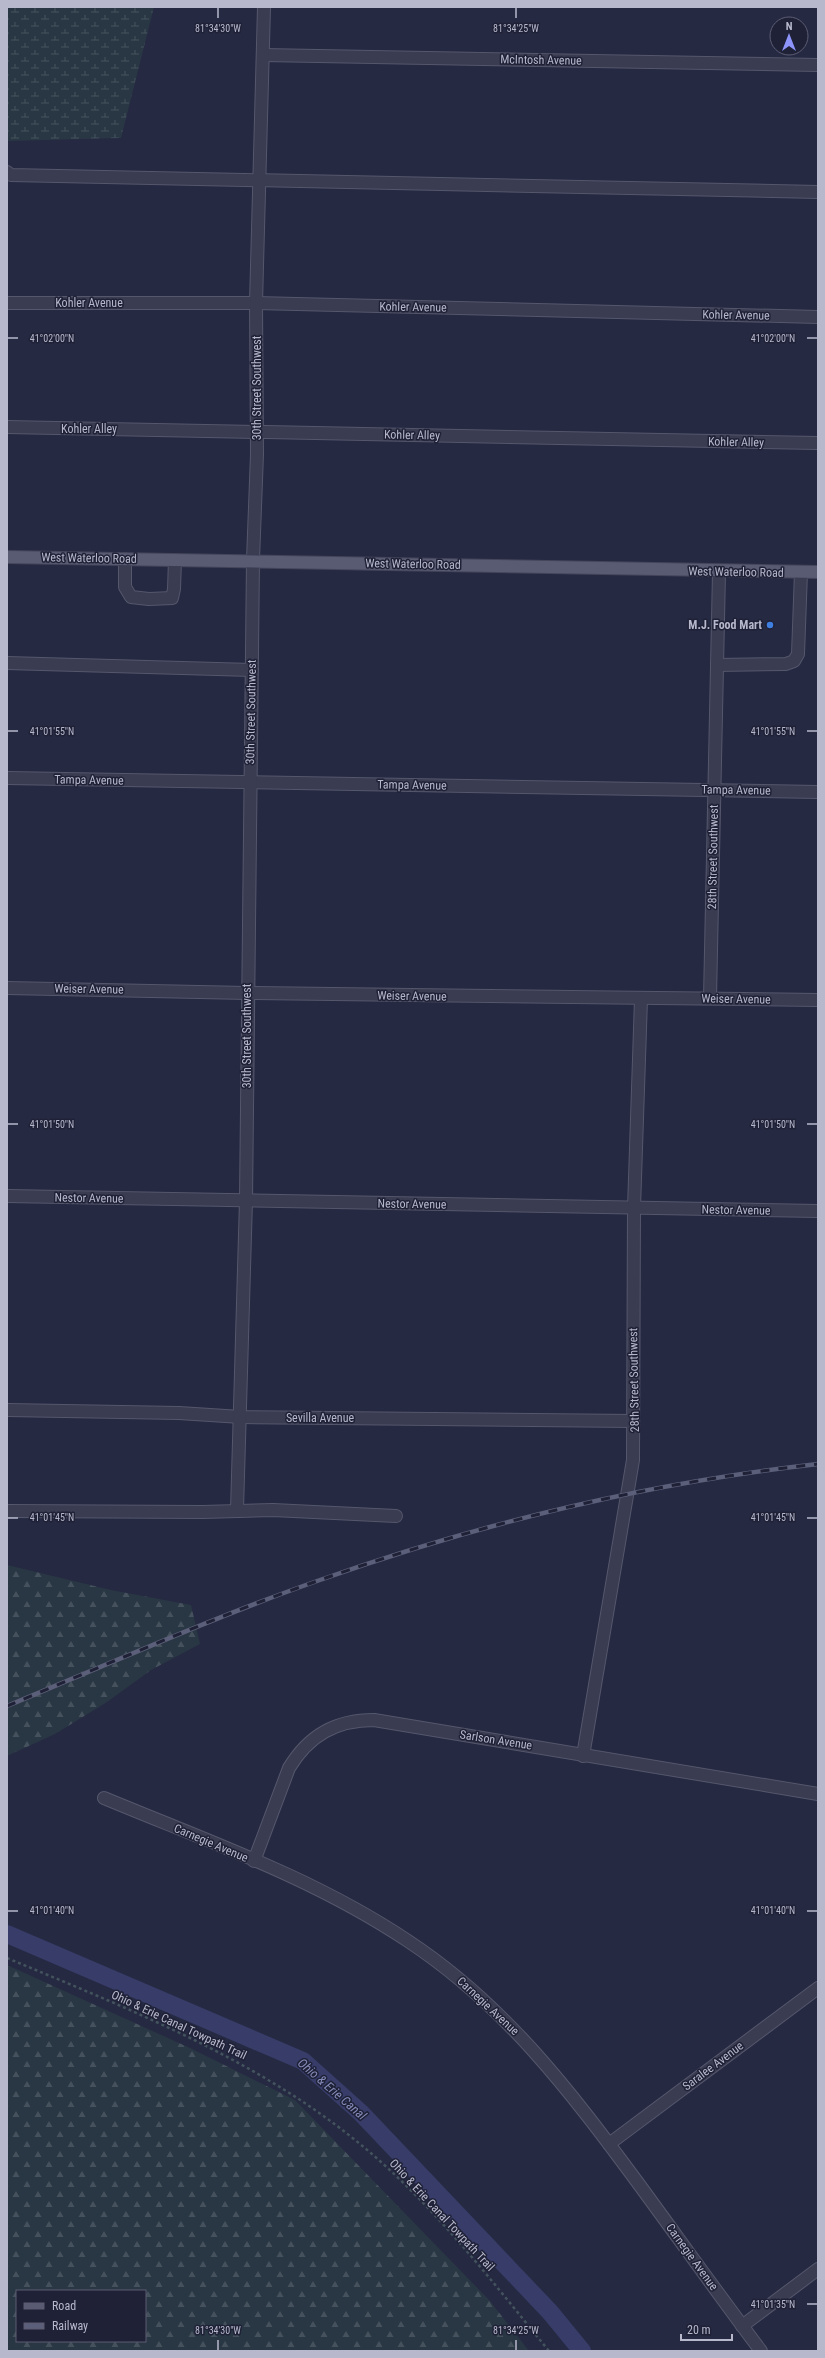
<svg xmlns="http://www.w3.org/2000/svg" width="825" height="2358" viewBox="0 0 825 2358" font-family="'Roboto Condensed',sans-serif">
<style>
.forest{fill:url(#forest-firs);fill-rule:evenodd}
.wetland{fill:url(#wetland-marsh)}
.lines{fill:none;stroke-linecap:round;stroke-linejoin:round}
.canal{stroke:#373c68;stroke-width:18}
.minor-casing{stroke:#55576c;stroke-width:14}
.major-casing{stroke:#44455b;stroke-width:14}
.path{stroke:#43535d;stroke-width:2.5;stroke-dasharray:3 3;stroke-linecap:butt}
.minor{stroke:#3a3c52;stroke-width:12}
.major{stroke:#585b72;stroke-width:12}
.rail-casing{stroke:#5c5f79;stroke-width:4.5}
.rail{stroke:#1f2137;stroke-width:3;stroke-dasharray:9;stroke-linecap:butt}
.ticks{fill:none;stroke:#b7b8cc;stroke-width:1.5}
.shop-dot{fill:#3f7fe0;stroke:#1f2137;stroke-width:1.5}
.labels{text-anchor:middle;dominant-baseline:central;stroke-width:3;stroke-linejoin:round;paint-order:stroke}
.street-label{font-size:12px;fill:#b7b8cc;stroke:#1f2137}
.poi-label{font-size:12px;font-weight:bold;fill:#b7b8cc;stroke:#1f2137;text-anchor:end}
.water-label{font-size:13px;font-style:italic;fill:#858bb8;stroke:#1f2137}
.ticks-label{font-size:10px;text-anchor:middle;fill:#b7b8cc;stroke:#1f2137;stroke-width:3;stroke-linejoin:round;paint-order:stroke}
</style>
<defs>
<pattern id="forest-firs" width="22" height="20" patternUnits="userSpaceOnUse"><rect width="22" height="20" fill="#283743"/><path d="M5 1l3.5 6h-7zM16 11l3.5 6h-7z" fill="#45525d"/></pattern>
<pattern id="wetland-marsh" width="20" height="14" patternUnits="userSpaceOnUse"><rect width="20" height="14" fill="#283743"/><path d="M1 5h8M5 5V1M11 12h8M15 12V8" fill="none" stroke="#45525d"/></pattern>
</defs>
<rect width="100%" height="100%" fill="#252942"/>
<g class="forest">
<path d="M7 1565 111 1590 191 1605 200 1644 151 1670 107 1702 55 1734 7 1756Z"/>
<path d="M7 1965 190 2048 295 2100 490 2301 529 2351H7ZM17 2291H145V2341H17Z"/>
</g>
<path class="wetland" d="M7 7H154L121 138 8 141Z"/>
<g class="lines">
<path class="canal" d="M7 1934 303 2061 361 2113 550 2312 582 2351"/>
<g class="minor-casing">
<g id="minor">
<path d="M263 55 818 65"/>
<path d="M7 172 11 175 818 192"/>
<path d="M7 303H256L818 317"/>
<path d="M7 427 818 443"/>
<path d="M125 559V587L131 597 149 599 172 598 174 589 175 560"/>
<path d="M7 663 252 670"/>
<path d="M717 665 786 664 794 661 798 654 801 572"/>
<path d="M7 778 818 792"/>
<path d="M7 988 247 993 818 1000"/>
<path d="M710 998 719 572"/>
<path d="M7 1196 818 1211"/>
<path d="M7 1410 179 1413 241 1417 633 1421"/>
<path d="M237 1510 246 1200 253 560 257 454 256 303 264 7"/>
<path d="M7 1511 203 1512 273 1510 396 1516"/>
<path d="M583 1756 633 1460 634 1208 641 999"/>
<path d="M104 1798C207 1841 314 1878 408 1941 505 2005 570 2091 638 2183 679 2239 719 2295 761 2351"/>
<path d="M254 1861 289 1768C309 1735 336 1720 374 1720L818 1794"/>
<path d="M609 2144 818 1988"/>
<path d="M742 2326 818 2269"/>
</g>
</g>
<g class="major-casing">
<path id="major" d="M7 557 818 572"/>
</g>
<path class="path" d="M7 1958C129 2009 257 2059 360 2144 431 2202 491 2280 549 2351"/>
<use href="#minor" class="minor"/>
<use href="#major" class="major"/>
<g class="rail-casing">
<path id="rail" d="M7 1706C111 1663 214 1617 320 1580 481 1523 648 1483 818 1464"/>
</g>
<use href="#rail" class="rail"/>
</g>
<path class="ticks" d="M218 8V18M516 8V18M8 338H18M807 338H817M8 731H18M807 731H817M8 1124H18M807 1124H817M8 1518H18M807 1518H817M8 1911H18M807 1911H817M807 2304H817M218 2340V2350M516 2340V2350"/>
<circle class="shop-dot" cx="770" cy="625" r="4"/>
<g class="labels">
<g class="street-label">
<text transform="translate(541 60) rotate(1)">McIntosh Avenue</text>
<text x="89" y="303">Kohler Avenue</text>
<text transform="translate(413 307) rotate(1)">Kohler Avenue</text>
<text transform="translate(736 315) rotate(1)">Kohler Avenue</text>
<text transform="translate(257 388) rotate(-90)">30th Street Southwest</text>
<text x="89" y="429">Kohler Alley</text>
<text transform="translate(412 435) rotate(1)">Kohler Alley</text>
<text transform="translate(736 442) rotate(1)">Kohler Alley</text>
<text transform="translate(89 558) rotate(1)">West Waterloo Road</text>
<text transform="translate(413 564) rotate(1)">West Waterloo Road</text>
<text transform="translate(736 572) rotate(1)">West Waterloo Road</text>
<text transform="translate(251 712) rotate(-89)">30th Street Southwest</text>
<text transform="translate(89 780) rotate(1)">Tampa Avenue</text>
<text transform="translate(412 785) rotate(1)">Tampa Avenue</text>
<text transform="translate(736 790) rotate(1)">Tampa Avenue</text>
<text transform="translate(713 857) rotate(-89)">28th Street Southwest</text>
<text transform="translate(89 989) rotate(1)">Weiser Avenue</text>
<text transform="translate(412 996) rotate(1)">Weiser Avenue</text>
<text transform="translate(736 999) rotate(1)">Weiser Avenue</text>
<text transform="translate(247 1036) rotate(-90)">30th Street Southwest</text>
<text transform="translate(89 1198) rotate(1)">Nestor Avenue</text>
<text transform="translate(412 1204) rotate(1)">Nestor Avenue</text>
<text transform="translate(736 1210) rotate(1)">Nestor Avenue</text>
<text transform="translate(634 1380) rotate(-91)">28th Street Southwest</text>
<text x="320" y="1418">Sevilla Avenue</text>
<text transform="translate(496 1740) rotate(9)">Sarlson Avenue</text>
<text transform="translate(211 1843) rotate(23)">Carnegie Avenue</text>
<text transform="translate(488 2006) rotate(43)">Carnegie Avenue</text>
<text transform="translate(179 2025) rotate(25)">Ohio &amp; Erie Canal Towpath Trail</text>
<text transform="translate(713 2066) rotate(-37)">Saralee Avenue</text>
<text transform="translate(442 2215) rotate(47)">Ohio &amp; Erie Canal Towpath Trail</text>
<text transform="translate(692 2257) rotate(54)">Carnegie Avenue</text>
</g>
<g class="poi-label">
<text x="762" y="625">M.J. Food Mart</text>
</g>
<g class="water-label">
<text transform="translate(332 2089) rotate(41)">Ohio &amp; Erie Canal</text>
</g>
</g>
<g class="ticks-label">
<text x="218" y="32">81°34'30"W</text>
<text x="516" y="32">81°34'25"W</text>
<text x="52" y="342">41°02'00"N</text>
<text x="773" y="342">41°02'00"N</text>
<text x="52" y="735">41°01'55"N</text>
<text x="773" y="735">41°01'55"N</text>
<text x="52" y="1128">41°01'50"N</text>
<text x="773" y="1128">41°01'50"N</text>
<text x="52" y="1521">41°01'45"N</text>
<text x="773" y="1521">41°01'45"N</text>
<text x="52" y="1914">41°01'40"N</text>
<text x="773" y="1914">41°01'40"N</text>
<text x="773" y="2308">41°01'35"N</text>
<text x="218" y="2334">81°34'30"W</text>
<text x="516" y="2334">81°34'25"W</text>
</g>
<rect width="825" height="2358" fill="none" stroke="#b7b8cc" stroke-width="16"/>
<rect x="16" y="2290" width="130" height="52" fill="#1f2137" stroke="#5c5d73"/>
<rect x="24" y="2303" width="20" height="6" fill="#585b72" stroke="#5c5d73"/>
<text x="52" y="2310" font-size="12" fill="#b7b8cc">Road</text>
<rect x="24" y="2323" width="20" height="6" fill="#5c5f79" stroke="#5c5d73"/>
<text x="52" y="2330" font-size="12" fill="#b7b8cc">Railway</text>
<g transform="translate(789 36)"><circle r="19" fill="#1f2137" stroke="#5c5d73"/>
<path d="M0-3L7 15L0 10L-7 15Z" fill="#8d95fb"/>
<text y="-6" font-size="11" font-weight="bold" text-anchor="middle" fill="#b7b8cc">N</text>
</g>
<path d="M681 2334v6h51v-6" fill="none" stroke="#b7b8cc" stroke-width="2"/>
<text x="687" y="2334" font-size="12" fill="#b7b8cc" stroke="#1f2137" stroke-width="3" paint-order="stroke">20 m</text>
</svg>
